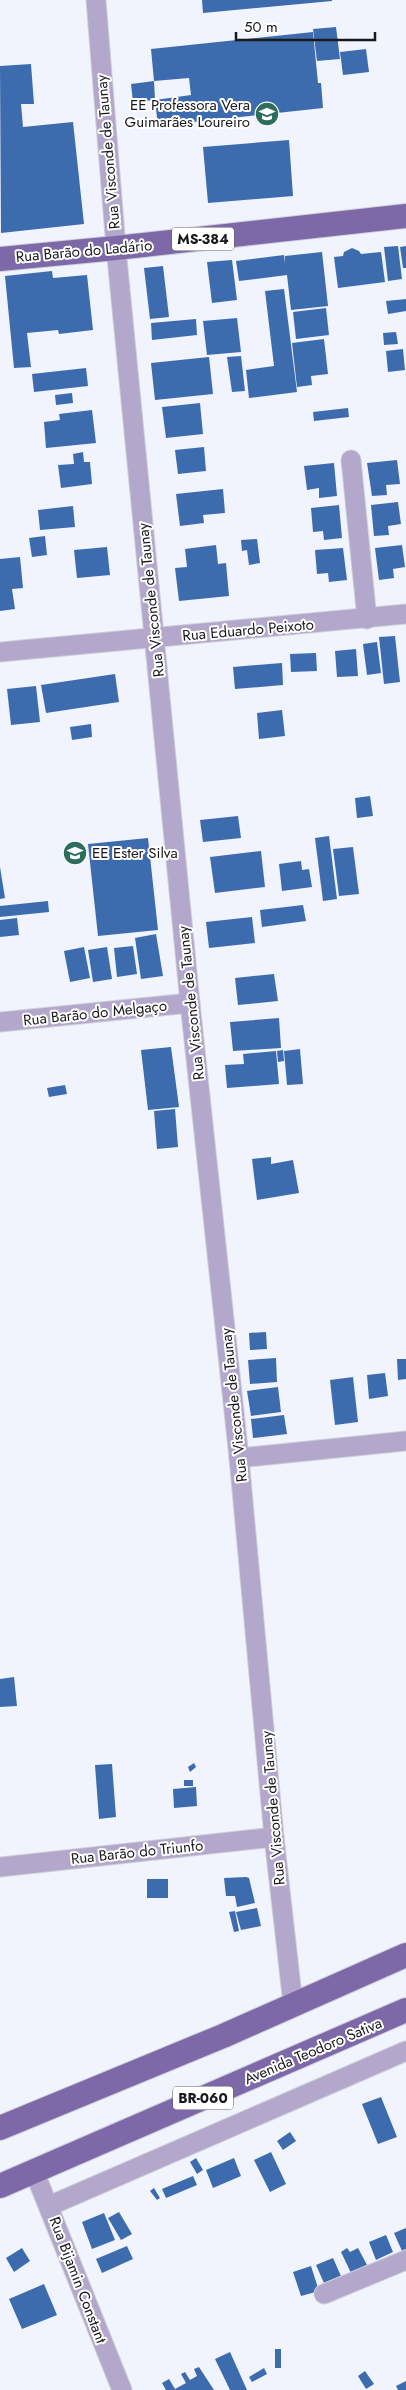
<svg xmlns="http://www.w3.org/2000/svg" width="406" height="2390" viewBox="0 0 406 2390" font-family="Jost,sans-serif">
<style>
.building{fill:#3c6cad}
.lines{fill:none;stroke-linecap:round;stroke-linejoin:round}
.minor-casing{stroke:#ced0d9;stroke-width:21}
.major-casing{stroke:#ced0d9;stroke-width:26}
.minor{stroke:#b3a8cc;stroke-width:19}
.major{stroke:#7d68a8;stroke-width:24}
.labels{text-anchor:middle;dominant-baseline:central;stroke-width:4;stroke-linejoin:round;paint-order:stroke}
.shield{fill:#fff;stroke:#5d5d61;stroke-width:1}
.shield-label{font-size:14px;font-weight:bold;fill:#18181d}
.poi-label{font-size:15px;fill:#18181d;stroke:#fff;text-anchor:end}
.street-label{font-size:15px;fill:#18181d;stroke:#fff}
</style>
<rect width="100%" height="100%" fill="#f1f3fd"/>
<g class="building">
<path d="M202 0H332V1L203 13Z"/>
<path d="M336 27 340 59 317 61 313 29Z"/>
<path d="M313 32 318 83H321L323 108 158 126 155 100 191 95 189 78 154 81 151 49Z"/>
<path d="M366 49 369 72 343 75 340 52Z"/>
<path d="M31 64 34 104H21L23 127 73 122 84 224 1 233 0 66Z"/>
<path d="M154 81 155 100 133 102 131 84Z"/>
<path d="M289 140 293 196 208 203 203 147Z"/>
<path d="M398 246 402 279 388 281 384 247Z"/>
<path d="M406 246V268H403L400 247Z"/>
<path d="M352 248 359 251 361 254 381 252 385 282 338 288 334 257 343 256 344 252Z"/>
<path d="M322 252 328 306 291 310 287 275 239 281 236 261 284 255 285 263V256Z"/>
<path d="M232 260 237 300 212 303 207 262Z"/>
<path d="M163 266 169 317 150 319 144 268Z"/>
<path d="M52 271 53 278 87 275 93 330 59 334 58 330 27 333 31 367 14 368 5 276Z"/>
<path d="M284 289 297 392 249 398 246 370 274 366 265 291Z"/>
<path d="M406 299V311L388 314 386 301Z"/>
<path d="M326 308 329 335 296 339 293 312Z"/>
<path d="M237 318 241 352 207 355 203 321Z"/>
<path d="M196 319 197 335 152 340 151 323Z"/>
<path d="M396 332 398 344 384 345 383 333Z"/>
<path d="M324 339 328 374 311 376 312 385 297 387 292 343Z"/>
<path d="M403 349 405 370 388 372 386 351Z"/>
<path d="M241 356 245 391 232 392 227 357Z"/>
<path d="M209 357 213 394 155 400 151 363Z"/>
<path d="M86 368 88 386 34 392 32 374Z"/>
<path d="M72 393 73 403 56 405 55 395Z"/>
<path d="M200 403 203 434 166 438 162 407Z"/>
<path d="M348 408 349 417 314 421 313 412Z"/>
<path d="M92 410 96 443 46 448 44 422 60 420 59 414Z"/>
<path d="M204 447 206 471 178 474 175 450Z"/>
<path d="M83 452 84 462H90L92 484 61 488 58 465 74 464 73 454Z"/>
<path d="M397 460 400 484 386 485 387 495 372 496 367 463Z"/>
<path d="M334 463 337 496 319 498V488L307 490 304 466Z"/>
<path d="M223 489 225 513 203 515 204 523 180 526 176 494Z"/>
<path d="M398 502 401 524 388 526 389 535 374 536 371 505Z"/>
<path d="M339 505 342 538 324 540 323 531 313 532 311 508Z"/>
<path d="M73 506 75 527 40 530 38 510Z"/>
<path d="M45 536 47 555 32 557 29 538Z"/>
<path d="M257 539 260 563 249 565 247 550 242 551 241 540Z"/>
<path d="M216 545 218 564 226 563 229 596 179 601 175 568 187 567 185 549Z"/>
<path d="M402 545 405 567 393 569 394 578 379 580 375 548Z"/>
<path d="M107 547 110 575 77 578 74 550Z"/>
<path d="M343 548 347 580 329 582 328 573 317 574 315 550Z"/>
<path d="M20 557 23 588 12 589 15 609 0 611V559Z"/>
<path d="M395 636 400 682 384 684 379 637Z"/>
<path d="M377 642 381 673 367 675 363 644Z"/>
<path d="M356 649 358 676 337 677 335 651Z"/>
<path d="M316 653 317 671 291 672 290 654Z"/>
<path d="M282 663 283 685 235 689 233 667Z"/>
<path d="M115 674 119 702 46 713 41 685Z"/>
<path d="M36 686 40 722 11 725 7 689Z"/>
<path d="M282 710 285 736 259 739 257 713Z"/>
<path d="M91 724 92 737 72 740 70 727Z"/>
<path d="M370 796 373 816 357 818 355 798Z"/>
<path d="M238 816 241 838 203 842 200 820Z"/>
<path d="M329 836 337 899 323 901 315 838Z"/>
<path d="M148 838 158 930 98 936 88 844Z"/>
<path d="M353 847 359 894 339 896 333 849Z"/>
<path d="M261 851 265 887 215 893 210 857Z"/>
<path d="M301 861 302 870 309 869 312 887 282 891 279 864Z"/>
<path d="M0 867 5 898 0 899Z"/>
<path d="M48 901 49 912 0 917V906Z"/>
<path d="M303 905 306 921 262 927 260 910Z"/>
<path d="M252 917 255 943 209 948 206 922Z"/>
<path d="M17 918 19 935 0 937V920Z"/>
<path d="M156 934 163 976 141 979 135 938Z"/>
<path d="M133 946 137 974 117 977 114 948Z"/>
<path d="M84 947 90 978 70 982 64 951Z"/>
<path d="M107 947 112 979 93 982 88 950Z"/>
<path d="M274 974 278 1001 238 1005 235 978Z"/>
<path d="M279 1018 281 1048 233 1051 230 1022Z"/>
<path d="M171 1047 179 1107 148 1110 141 1050Z"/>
<path d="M300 1049 303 1084 287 1085 284 1051Z"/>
<path d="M283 1050 284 1061 278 1062 277 1051Z"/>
<path d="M276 1051 279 1084 227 1088 225 1065 244 1064 243 1054Z"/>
<path d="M65 1085 67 1094 49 1097 47 1088Z"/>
<path d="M175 1109 178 1147 157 1149 154 1111Z"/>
<path d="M271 1157V1164L293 1160 299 1193 257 1200 252 1159Z"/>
<path d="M266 1332 267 1349 250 1350 249 1333Z"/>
<path d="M276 1358 277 1382 250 1384 248 1360Z"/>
<path d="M397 1359H406V1379L398 1380Z"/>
<path d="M385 1373 388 1396 369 1399 367 1375Z"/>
<path d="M353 1377 358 1422 335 1425 330 1380Z"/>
<path d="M278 1387 281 1412 251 1416 247 1391Z"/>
<path d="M284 1415 287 1434 253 1438 251 1419Z"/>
<path d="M14 1677 17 1706 0 1707V1679Z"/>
<path d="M194 1763 196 1767 190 1772 188 1767Z"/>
<path d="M112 1764 116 1817 99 1819 95 1765Z"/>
<rect x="184" y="1780" width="9" height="6"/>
<path d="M196 1787 197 1806 174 1808 173 1789Z"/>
<path d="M246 1877 249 1878 255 1903 237 1907 235 1896H226L224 1878Z"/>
<rect x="147" y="1879" width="21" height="19"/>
<path d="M257 1908 261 1926 241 1930 236 1912Z"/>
<path d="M235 1911 239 1931 234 1932 229 1912Z"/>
<path d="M381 2097 397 2137 378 2144 362 2104Z"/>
<path d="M290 2132 296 2141 283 2150 277 2141Z"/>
<path d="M271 2152 286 2184 270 2192 254 2160Z"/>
<path d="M196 2158 203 2170 197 2174 190 2162Z"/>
<path d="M234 2158 241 2176 213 2188 206 2170Z"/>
<path d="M193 2176 197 2185 166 2198 162 2189Z"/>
<path d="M154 2188 160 2198 157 2200 150 2191Z"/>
<path d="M119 2212 132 2234 121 2240 108 2218Z"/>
<path d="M104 2213 115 2240 92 2249 82 2222Z"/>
<path d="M406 2228V2249L402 2251 394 2233Z"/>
<path d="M386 2235 393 2252 376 2260 369 2242Z"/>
<path d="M127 2246 133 2259 102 2273 96 2259Z"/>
<path d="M22 2248 30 2261 14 2272 6 2258Z"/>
<path d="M347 2248 350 2252 358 2248 367 2265 351 2273 341 2252Z"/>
<path d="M333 2258 341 2276 324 2283 316 2265Z"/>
<path d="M311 2266 319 2291 301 2296 293 2272Z"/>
<path d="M44 2284 57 2315 22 2329 9 2299Z"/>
<rect x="275" y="2349" width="6" height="19"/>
<path d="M230 2352 247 2390H230L215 2359Z"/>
<path d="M199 2367 214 2390H166L162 2383 169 2379 175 2389 186 2383 181 2374 185 2372 190 2380 197 2376 194 2369Z"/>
<path d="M264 2368 267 2374 252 2382 249 2377Z"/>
<path d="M365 2371 374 2384 366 2389 358 2376Z"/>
<path d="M406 2381V2390H398L396 2386Z"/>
</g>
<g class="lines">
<g class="minor-casing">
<g id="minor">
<path d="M96 0 116 248 190 1003 239 1458 274 1837 293 2004"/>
<path d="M351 460 367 619"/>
<path d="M0 652 406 614"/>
<path d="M0 1022 190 1003"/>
<path d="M239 1458 406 1441"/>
<path d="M0 1867 274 1837"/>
<path d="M34 2171 122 2390"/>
<path d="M49 2206 406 2051"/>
<path d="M324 2294 406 2260"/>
</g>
</g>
<g class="major-casing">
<g id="major">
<path d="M0 259 116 248 406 216"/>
<path d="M0 2128 223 2036 406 1955"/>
<path d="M0 2186 406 2010"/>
</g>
</g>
<use href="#minor" class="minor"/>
<use href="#major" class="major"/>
</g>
<defs>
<g id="school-disc" transform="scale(1.25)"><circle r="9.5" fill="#2c6d5c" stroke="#fff"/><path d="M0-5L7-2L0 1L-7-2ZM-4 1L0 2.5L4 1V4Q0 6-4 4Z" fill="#fff"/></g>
</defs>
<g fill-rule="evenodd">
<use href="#school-disc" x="267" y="114"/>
<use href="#school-disc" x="75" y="853"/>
</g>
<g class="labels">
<g class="shield">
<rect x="172" y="227.5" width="62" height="23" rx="4"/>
<rect x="173" y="2086.5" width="60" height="23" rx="4"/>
</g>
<g class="shield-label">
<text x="203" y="239">MS-384</text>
<text x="203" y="2098">BR-060</text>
</g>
<g class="poi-label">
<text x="250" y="105">EE Professora Vera<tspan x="250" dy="17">Guimarães Loureiro</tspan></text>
<text x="92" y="853" text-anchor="start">EE Ester Silva</text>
</g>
<g class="street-label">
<text transform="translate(108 152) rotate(-95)">Rua Visconde de Taunay</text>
<text transform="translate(84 251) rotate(-5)">Rua Barão do Ladário</text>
<text transform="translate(151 600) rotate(-96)">Rua Visconde de Taunay</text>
<text transform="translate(248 630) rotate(-5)">Rua Eduardo Peixoto</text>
<text transform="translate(191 1003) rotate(-96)">Rua Visconde de Taunay</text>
<text transform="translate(95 1013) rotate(-6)">Rua Barão do Melgaço</text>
<text transform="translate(234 1405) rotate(-96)">Rua Visconde de Taunay</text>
<text transform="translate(273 1808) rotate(-95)">Rua Visconde de Taunay</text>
<text transform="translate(137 1852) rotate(-6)">Rua Barão do Triunfo</text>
<text transform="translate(313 2051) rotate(-23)">Avenida Teodoro Sativa</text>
<text transform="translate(78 2280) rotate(69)">Rua Bijamin Constant</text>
</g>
</g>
<path d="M236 32v8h139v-8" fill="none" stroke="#18181d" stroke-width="2.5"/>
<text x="244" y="32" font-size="15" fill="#18181d" stroke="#ffffff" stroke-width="4" paint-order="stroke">50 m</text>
</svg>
